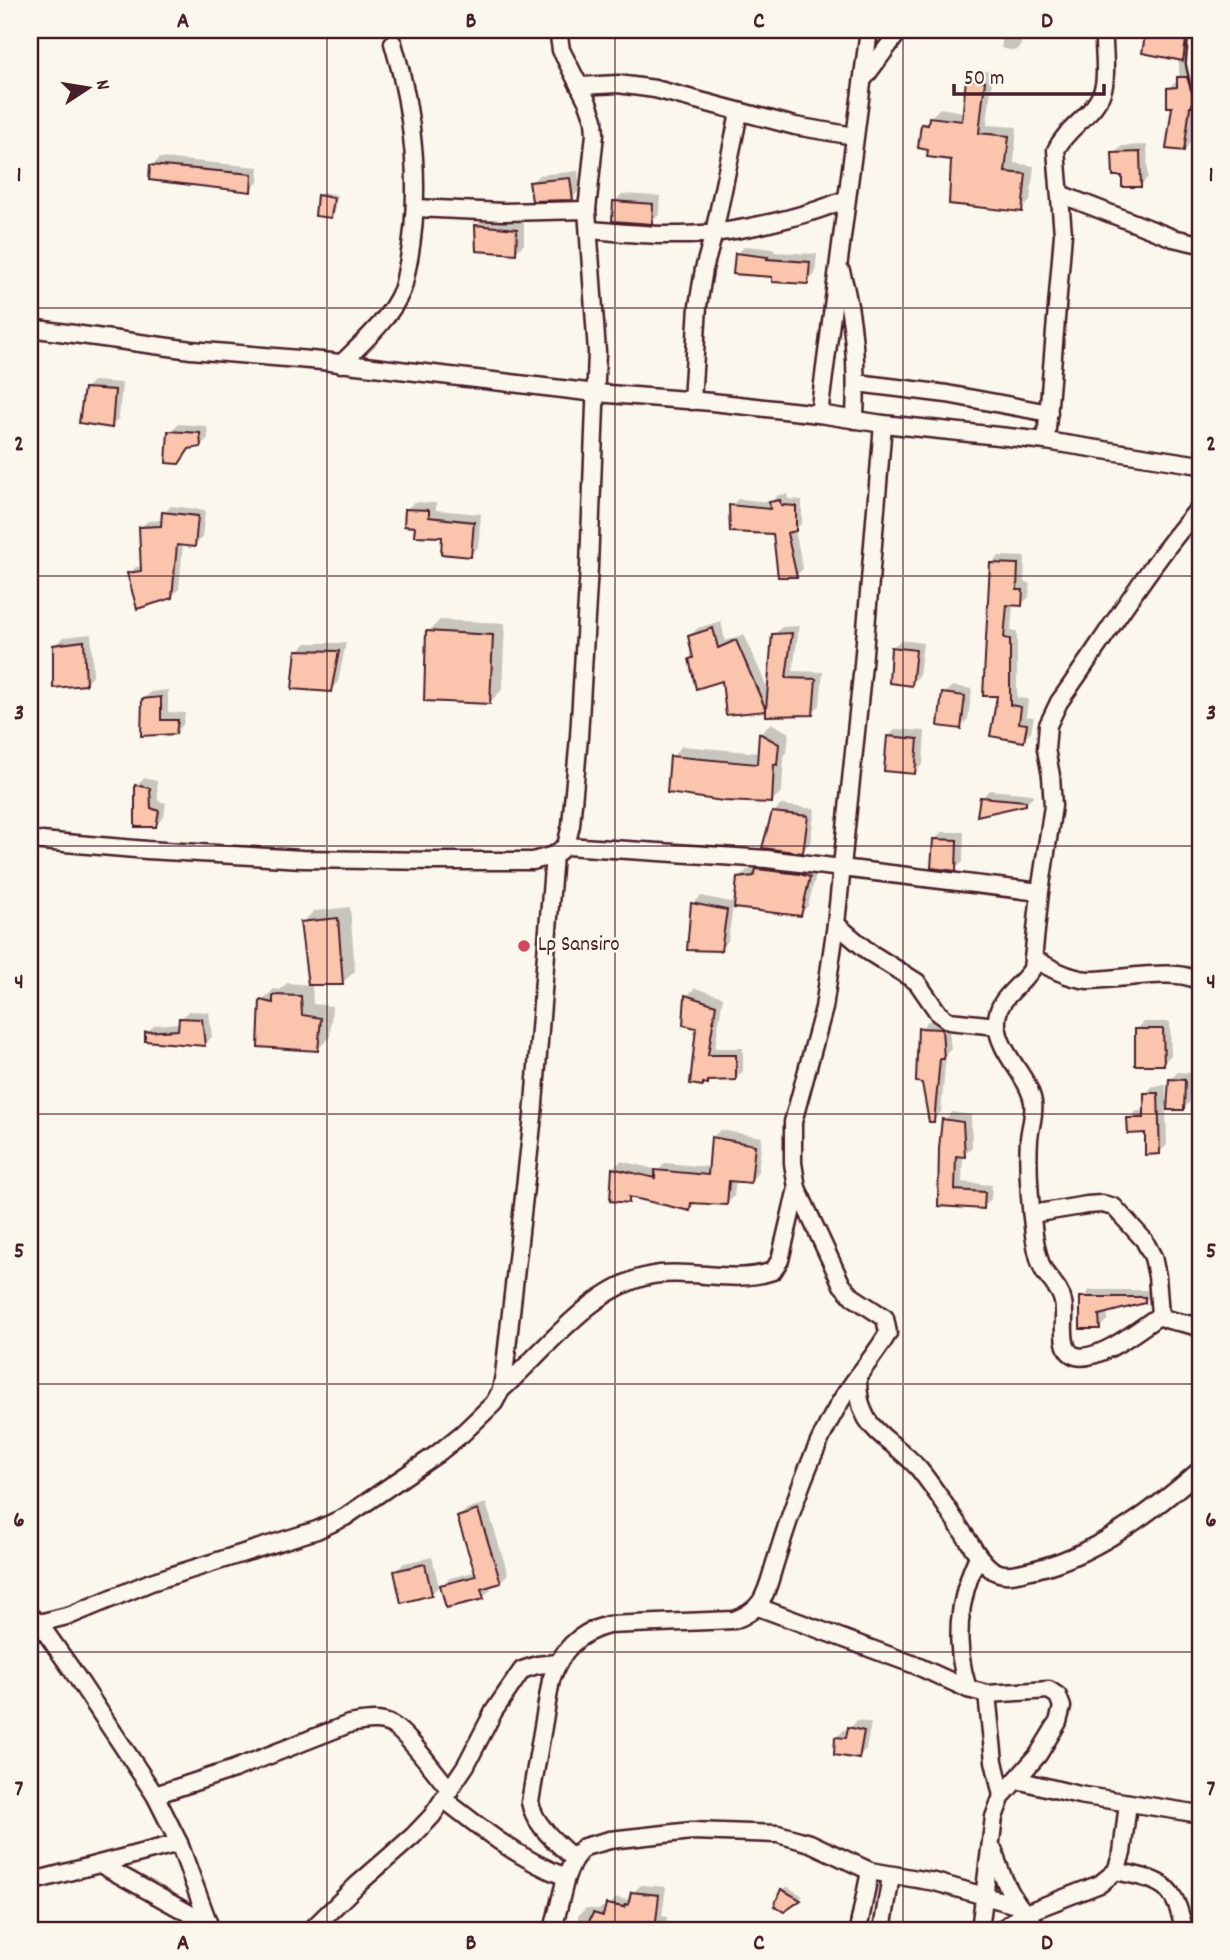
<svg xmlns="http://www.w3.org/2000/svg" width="1230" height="1960" viewBox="0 0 1230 1960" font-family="Dekko,sans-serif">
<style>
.shadow{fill:#0003}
.building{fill:#fac4ad;stroke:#4a1f2b;stroke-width:2}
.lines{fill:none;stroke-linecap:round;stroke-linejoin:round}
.minor-casing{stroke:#4a1f2b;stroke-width:21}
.minor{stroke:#fbf7ec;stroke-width:16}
.grid{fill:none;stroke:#4a1f2b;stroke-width:2;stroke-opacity:0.55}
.poi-dot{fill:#d1495b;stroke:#fbf7ec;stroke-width:2.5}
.labels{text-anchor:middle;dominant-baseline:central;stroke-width:5;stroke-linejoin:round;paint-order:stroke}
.poi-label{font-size:21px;fill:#4a1f2b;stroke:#fbf7ec;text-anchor:start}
.neatline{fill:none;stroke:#4a1f2b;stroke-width:2.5}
.grid-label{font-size:23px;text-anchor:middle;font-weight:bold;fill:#4a1f2b}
</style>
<rect width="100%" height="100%" fill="#fbf7ec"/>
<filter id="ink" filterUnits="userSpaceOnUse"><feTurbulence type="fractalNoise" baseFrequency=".0143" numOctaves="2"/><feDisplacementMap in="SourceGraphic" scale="14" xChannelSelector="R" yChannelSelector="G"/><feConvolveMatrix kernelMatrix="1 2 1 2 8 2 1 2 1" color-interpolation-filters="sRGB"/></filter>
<g filter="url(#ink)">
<g class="shadow">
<path d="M1004 30H1021V45L1015 51 1001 48Z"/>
<path d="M1148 30H1194L1199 97 1197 99 1191 142 1183 150 1168 88 1179 80V58Z"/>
<path d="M977 70 993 72 987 125 1017 127 1014 163 1034 166 1030 201 1021 210 953 159 930 148 923 125 940 108 964 112 968 80Z"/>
<path d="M1147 145 1148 177 1141 185 1124 174 1114 154 1122 146Z"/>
<path d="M160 158 259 167 258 182 250 190 152 166Z"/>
<path d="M578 171 580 190 572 198 531 183 539 175Z"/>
<path d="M322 192 337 195 334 213 331 216 319 196Z"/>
<path d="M622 194 660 196 659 215 651 222 614 202Z"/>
<path d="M484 218 524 222V244L516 252 477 226Z"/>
<path d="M745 246 775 249 774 252 817 254 815 274 808 282 774 276 737 254Z"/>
<path d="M93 381 122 383 119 418 111 426 85 389Z"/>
<path d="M178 424 207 426 208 438 201 445 192 447 178 463 170 432Z"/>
<path d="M787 494 788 499 802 500V523L795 530 803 569 796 575 774 532 731 506 738 499 771 502 778 495Z"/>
<path d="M414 502 436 503V510L481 514 478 547 470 555 444 535 417 525 407 509Z"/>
<path d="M171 506 205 510 202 538 195 545 183 544 179 589 171 597 129 574 136 567 143 566 140 528 148 521 163 520 164 513Z"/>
<path d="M999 556 1025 557 1024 582 1030 583 1029 597 1022 604H1013L1011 631H1017V698L1028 699 1026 716 1034 717 1031 732 1023 740 999 694 991 564Z"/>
<path d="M440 620 505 623 502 690 490 702 428 632Z"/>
<path d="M721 621 725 641 744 634 769 692 774 635 782 627 799 626 793 671 823 672 820 705 812 713 768 709 727 713 723 678 694 657 690 636 698 628Z"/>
<path d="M91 634 93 675 85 683 55 645 63 637Z"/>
<path d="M901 640 923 643 919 676 911 684 893 647Z"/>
<path d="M306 643H346L338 682 330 690 298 651Z"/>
<path d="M952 686 972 689 968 719 960 727 944 694Z"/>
<path d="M168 690V712L185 713 183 725 175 733 142 734 143 699 151 692Z"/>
<path d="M771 723 789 733 787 752 784 755 782 791 772 801 672 757 682 746 760 753 761 734Z"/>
<path d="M896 729 925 731 923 764 915 772 888 737Z"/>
<path d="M144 778 157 781 158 801 166 803 164 817 156 825 136 786Z"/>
<path d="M989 790 1033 794V796L1025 804 982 798Z"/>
<path d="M781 805 815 809 810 843 802 851 773 813Z"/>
<path d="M942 832H964L963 862 955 869 934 840Z"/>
<path d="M766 862 817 870 808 906 800 914 733 906 728 941 720 949 693 904 701 896 736 903 739 878 747 870 758 869Z"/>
<path d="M350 907 355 971 342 983H312L313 1004 332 1006 330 1037 318 1049 262 1001 274 989 280 990 287 983 310 985 302 923 314 911Z"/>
<path d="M695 988 723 997 715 1048H743V1071L735 1079H710L702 1084 698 1026 687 996Z"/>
<path d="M188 1011 209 1012 212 1037 204 1045 147 1032 155 1025 180 1023 181 1019Z"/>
<path d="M928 1021H948L951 1049 946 1054 941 1112 933 1120 920 1029Z"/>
<path d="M1144 1022H1170L1171 1055 1163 1063 1136 1030Z"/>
<path d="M1178 1072 1192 1073 1191 1101 1183 1109 1166 1108 1167 1145 1159 1153 1146 1132 1129 1119 1137 1111H1146L1145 1094 1153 1086 1166 1085V1106H1169L1170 1080Z"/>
<path d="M952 1112 971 1115 972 1147 963 1155 962 1182 992 1185 991 1199 983 1207 940 1205 944 1120Z"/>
<path d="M720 1130 762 1137 758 1173 750 1181 736 1180 734 1196 727 1204 697 1201 690 1209 633 1196 628 1201 613 1168 621 1161 659 1170 665 1163 710 1167 713 1137Z"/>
<path d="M1090 1290H1152V1294L1144 1302 1107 1311 1108 1319 1100 1327 1082 1298Z"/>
<path d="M486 1503 508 1574 500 1582 489 1585 491 1589 483 1597 442 1586 450 1578 477 1571 459 1517 467 1509Z"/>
<path d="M432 1557 439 1586 431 1594 396 1571 404 1563Z"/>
<path d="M857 1720 871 1723 866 1749 858 1757 836 1738 844 1730H849Z"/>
<path d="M641 1885 666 1887 662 1916 667 1917V1930H578V1916L586 1908 599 1910 602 1907 607 1908 616 1898 631 1900 633 1893Z"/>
<path d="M786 1886 803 1896 784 1910 777 1905Z"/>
</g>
<g class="building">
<path d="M1146 30H1170L1187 33 1183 61 1142 53Z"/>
<path d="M1177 77H1187L1192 93V107H1190L1184 151 1166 149 1172 107H1167V88L1177 87Z"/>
<path d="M966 79 985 81 979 133 1009 136 1005 172 1026 174 1022 212 949 204 951 160 927 157 928 150 918 148 921 124 928 125 929 117 962 121Z"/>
<path d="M1140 152 1141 187H1122V176H1113L1112 153Z"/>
<path d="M150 165 252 174 251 192 149 180Z"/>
<path d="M570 178 573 200 532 201 529 182Z"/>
<path d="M317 195 334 198 331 218 315 216Z"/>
<path d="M613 201 653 204 652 224 612 221Z"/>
<path d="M475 225 517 229 516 254 476 251Z"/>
<path d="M735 253 768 257 767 259 810 262 808 284 772 282V277L733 274Z"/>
<path d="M84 388 115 390 112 428 79 423Z"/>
<path d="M168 431 200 433 201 447 189 449 179 464 166 463Z"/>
<path d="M780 500 781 505 796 506V531L787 533 797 577H778L773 534 730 532 729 505 770 509 769 502Z"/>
<path d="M405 509 429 510V517L474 522 471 557 441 554 442 537 414 536 415 527 404 526Z"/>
<path d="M162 512 198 516 195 547 177 545 172 598 137 609 127 573 141 571 139 527 161 526Z"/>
<path d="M990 563 1018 564 1017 590H1023L1022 606 1007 605 1004 638 1010 639V705L1021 707 1019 723 1027 724 1024 742 990 736 997 696H983Z"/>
<path d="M713 628 718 648 736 640 766 710 772 634 792 633 786 678 816 679 813 715 766 716V711L726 715 722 681 696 689 689 659 693 658 688 636Z"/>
<path d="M426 631 493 635 490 704 424 701Z"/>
<path d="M84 641 86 685 53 688V645Z"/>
<path d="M891 647 916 650 912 686 889 683Z"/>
<path d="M296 650 339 651 331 692 292 689Z"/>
<path d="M942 693 965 696 961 729 938 726Z"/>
<path d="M161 697V720H178L176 734 141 736 142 699Z"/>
<path d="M759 733 779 744 777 765 774 764 772 803 723 801 667 793 670 756 757 764Z"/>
<path d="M887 736 918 739 915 774 884 771Z"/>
<path d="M135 785 150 788 151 808 159 811 156 827H135Z"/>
<path d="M980 797 1026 801V805L977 816Z"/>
<path d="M772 812 808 816 803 853 762 848Z"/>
<path d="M933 839 957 840 956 871 931 868Z"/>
<path d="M756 869 800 874 810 877 801 916 734 908 737 878 754 876Z"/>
<path d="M691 903 727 910 721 951 687 950Z"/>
<path d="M338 918 343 985H308L300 922Z"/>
<path d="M273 995 301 996 302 1015 321 1018 318 1051 258 1047 260 1000 273 1003Z"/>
<path d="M685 995 716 1005 708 1055H736V1080L708 1081V1084L703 1083V1086L690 1084 696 1028 683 1025Z"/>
<path d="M179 1018 202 1019 205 1046 145 1041V1032L178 1030Z"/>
<path d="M918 1028 942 1029 944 1059H940L934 1122H929L922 1083 916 1082Z"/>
<path d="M1135 1029H1163L1164 1065H1135Z"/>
<path d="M1169 1079 1185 1080 1184 1110H1167Z"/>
<path d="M1144 1093H1158L1160 1154 1145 1155V1133L1128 1134 1127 1118H1144Z"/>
<path d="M942 1119 963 1122 965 1157 956 1156 955 1190 985 1192 984 1209 938 1206 939 1148Z"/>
<path d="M711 1137 755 1145 751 1183 729 1181 727 1205 691 1203 690 1211 629 1197V1203L610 1201 612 1168 655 1178V1170L708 1175Z"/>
<path d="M1080 1297H1145V1303L1099 1315 1100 1329H1080Z"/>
<path d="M478 1510 501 1583 481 1589 484 1599 446 1608 440 1585 476 1576 457 1517Z"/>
<path d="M425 1564 432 1595 401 1603 394 1571Z"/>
<path d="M848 1727 864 1731 859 1759 834 1755 835 1737 846 1738Z"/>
<path d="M781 1889 801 1900 784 1912 774 1906Z"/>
<path d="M631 1892 659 1895 655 1930H585L593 1913 603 1916 606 1904 624 1907 625 1904 628 1905Z"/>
</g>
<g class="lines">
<g class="minor-casing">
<g id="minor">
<path d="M1198 30 1195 63 1200 86"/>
<path d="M865 77 900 30"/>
<path d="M580 86 618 84 655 89 795 126 854 136"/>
<path d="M1060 194 1173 238 1200 244"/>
<path d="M415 208 503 212 587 210"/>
<path d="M589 230C619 232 649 236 680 235 727 235 803 218 846 199"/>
<path d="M841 271C855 320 857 369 855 420"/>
<path d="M30 328 191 350 322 361 596 393 712 402 819 414 883 424 1046 441 1200 465"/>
<path d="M341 364C363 342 390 319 402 290 405 282 406 272 408 264 422 193 414 112 393 43"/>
<path d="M857 383 947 394 1049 413"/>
<path d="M692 401 698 306 704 269 714 233 739 113"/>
<path d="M819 414 869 30"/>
<path d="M1046 441 1063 234 1056 150C1067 126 1099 113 1104 85 1107 67 1103 48 1104 30"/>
<path d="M30 840 147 850 302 859 435 861H533L554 855 566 846 571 825 579 737 589 567 597 352 587 210 595 134 594 120 588 103 561 50 558 30"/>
<path d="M566 846 767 859 1040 892"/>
<path d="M836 924 869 952 917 982 939 1014 949 1021 997 1026"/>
<path d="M1033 958C1050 968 1067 978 1088 980 1114 981 1183 965 1200 983"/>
<path d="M1032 1214 1087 1205 1102 1204 1114 1207 1144 1240 1153 1257 1157 1276 1160 1315C1169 1324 1186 1320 1200 1329"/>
<path d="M1160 1315C1142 1327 1099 1362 1076 1356 1057 1351 1067 1316 1063 1302 1061 1289 1050 1281 1044 1271 1038 1261 1036 1246 1034 1235 1030 1204 1027 1170 1029 1139 1030 1127 1035 1114 1033 1102 1028 1075 1000 1055 997 1025 995 998 1019 989 1032 969L1040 892 1053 806 1051 776 1046 749 1048 725 1059 702C1106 637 1147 567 1200 507"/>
<path d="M858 1376C857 1433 886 1432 919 1469 937 1491 952 1516 968 1540 974 1550 981 1561 991 1569 1002 1577 1014 1574 1027 1571 1090 1559 1152 1512 1200 1470"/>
<path d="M501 1390C546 1350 596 1280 660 1274 698 1270 736 1284 773 1271L780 1260 797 1188"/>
<path d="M758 1607 915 1665 968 1689 987 1694 1049 1690 1058 1696 1062 1707 1058 1722 1038 1755 1002 1796 994 1817 980 1930"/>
<path d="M30 1616 39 1623 70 1667 155 1795 179 1843 211 1930"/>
<path d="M39 1623 71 1615 151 1582 317 1530 345 1517 437 1454 463 1433 494 1403 501 1390 504 1375 533 1116 554 855"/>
<path d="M968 1689C953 1643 958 1599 978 1556"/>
<path d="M987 1694 994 1761 1002 1796"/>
<path d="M1017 1780 1079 1795 1200 1814"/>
<path d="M155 1795 234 1769 349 1724C362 1722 379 1718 392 1725 409 1735 436 1774 450 1790"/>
<path d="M445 1800C482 1829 520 1860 566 1877"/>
<path d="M994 1851C1003 1884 1016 1906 1040 1930"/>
<path d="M574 1859C557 1843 534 1825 530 1802L551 1680C561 1651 577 1633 608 1625L734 1620C765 1609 766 1592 775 1563 792 1509 810 1453 839 1404 853 1379 874 1358 888 1333L885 1318 853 1297 842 1285 797 1188 793 1163V1122L824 1008 836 924 863 665 883 424"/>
<path d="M100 1864 208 1924"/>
<path d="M1116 1871C1162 1881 1174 1882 1184 1930"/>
<path d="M30 1882 179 1843"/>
<path d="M311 1930 357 1885 413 1836 432 1816 466 1765 494 1711 522 1670 537 1665 557 1663"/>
<path d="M553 1930 566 1877 574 1859 584 1847 610 1840 692 1831 778 1834 810 1843 870 1871 935 1882 1016 1905"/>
<path d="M858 1930 870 1871"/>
<path d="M882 1930 891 1876"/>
<path d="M1001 1930 1023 1914 1100 1884 1116 1871 1122 1853 1128 1803"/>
</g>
</g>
<use href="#minor" class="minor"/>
</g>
</g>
<path class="grid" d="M327 30V1930M615 30V1930M903 30V1930M30 308H1200M30 576H1200M30 846H1200M30 1114H1200M30 1384H1200M30 1652H1200"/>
<circle class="poi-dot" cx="524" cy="946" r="7"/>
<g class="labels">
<g class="poi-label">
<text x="538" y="946">Lp Sansiro</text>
</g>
</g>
<rect width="1230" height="1960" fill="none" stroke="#fbf7ec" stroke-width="77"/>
<g transform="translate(88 88) rotate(78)" stroke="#fbf7ec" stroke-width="5" paint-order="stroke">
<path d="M0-5L12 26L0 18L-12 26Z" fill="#4a1f2b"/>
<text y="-10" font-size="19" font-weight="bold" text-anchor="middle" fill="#4a1f2b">N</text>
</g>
<path d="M954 84v10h150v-10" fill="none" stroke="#4a1f2b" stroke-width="3.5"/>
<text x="964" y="84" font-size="21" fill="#4a1f2b" stroke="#fbf7ec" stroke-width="5" paint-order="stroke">50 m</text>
<rect x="38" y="38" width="1154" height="1884" class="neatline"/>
<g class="grid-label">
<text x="183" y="27">A</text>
<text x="471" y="27">B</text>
<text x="759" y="27">C</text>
<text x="1047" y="27">D</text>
<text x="19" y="181">1</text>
<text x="1211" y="181">1</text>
<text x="19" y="450">2</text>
<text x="1211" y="450">2</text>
<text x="19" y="719">3</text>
<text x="1211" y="719">3</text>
<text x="19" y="988">4</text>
<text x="1211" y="988">4</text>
<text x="19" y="1257">5</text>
<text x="1211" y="1257">5</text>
<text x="19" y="1526">6</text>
<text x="1211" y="1526">6</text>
<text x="19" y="1795">7</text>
<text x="1211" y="1795">7</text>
<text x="183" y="1949">A</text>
<text x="471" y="1949">B</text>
<text x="759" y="1949">C</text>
<text x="1047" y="1949">D</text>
</g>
</svg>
